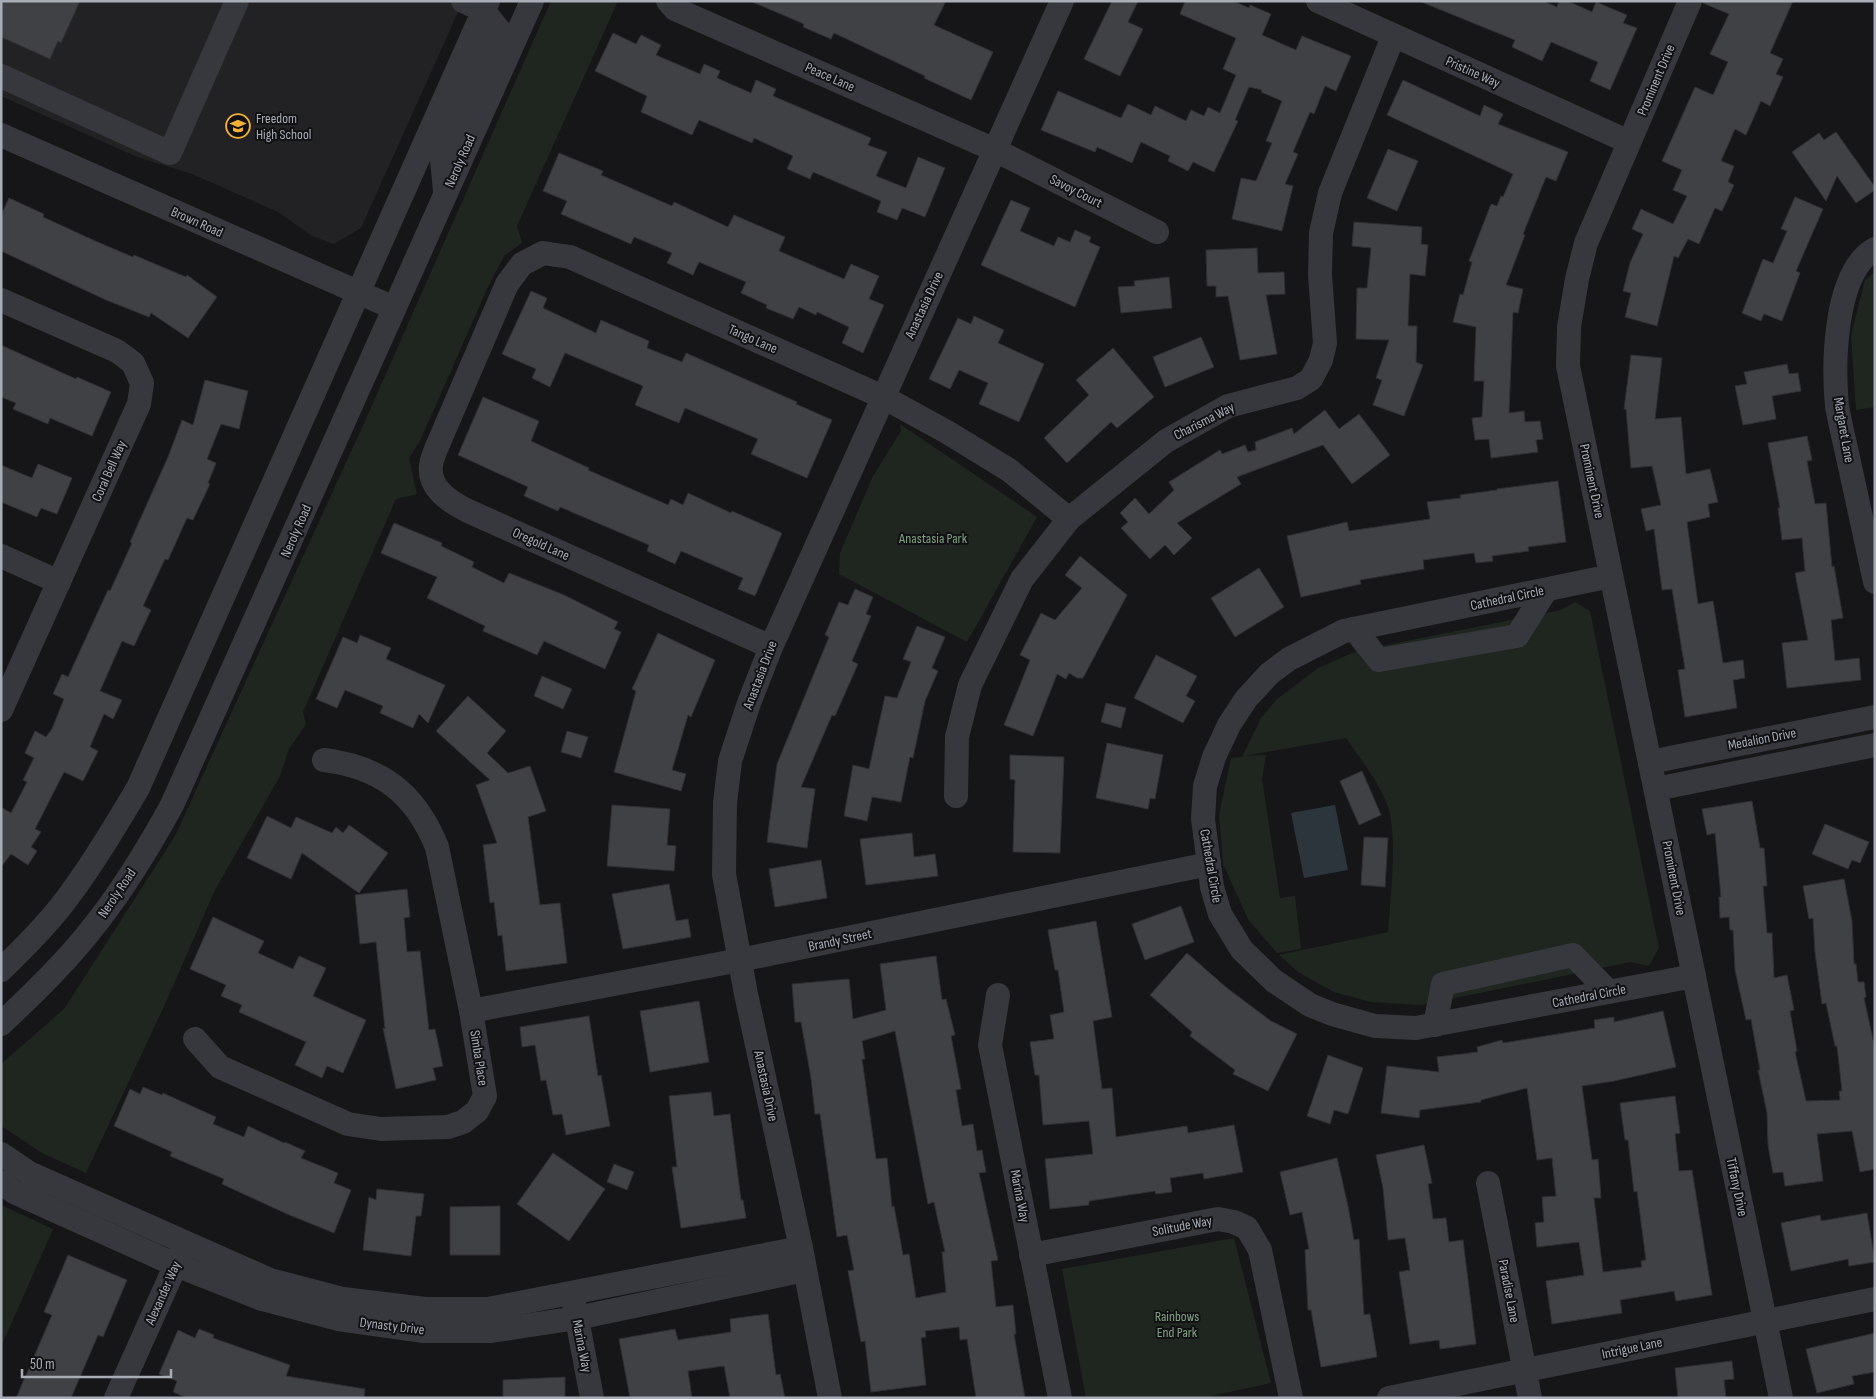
<svg xmlns="http://www.w3.org/2000/svg" width="1876" height="1399" viewBox="0 0 1876 1399" font-family="'Sofia Sans Condensed',sans-serif">
<style>
.built{fill:#222225}
.green{fill:#1e261f}
.water{fill:#2c353c}
.building{fill:#404145;stroke:#303034;fill-rule:evenodd}
.lines{fill:none;stroke-linecap:round;stroke-linejoin:round}
.minor{stroke:#37383d;stroke-width:24}
.labels{text-anchor:middle;dominant-baseline:central;stroke-width:4;stroke-linejoin:round;paint-order:stroke}
.street-label{font-size:14px;fill:#a8adb8;stroke:#111113}
.poi-label{font-size:14px;fill:#a8adb8;stroke:#111113;text-anchor:start}
.park-label{font-size:14px;fill:#7fa381;stroke:#111113}
</style>
<rect width="100%" height="100%" fill="#161618"/>
<path class="built" d="M1 1H463L361 228 334 244 312 236 278 212 192 174 137 157 1 96Z"/>
<g class="green">
<path d="M551 1H618L517 226 522 243 504 256 487 289 420 441 409 458 417 494 396 499 303 712 306 724 289 749 280 776 215 890 166 1002 86 1173 42 1153 1 1126V1064L64 1009 175 836 365 421Z"/>
<path d="M1875 272V407L1856 410 1851 335 1865 280Z"/>
<path d="M900 424 1037 517 967 642 839 574 840 553 873 476 901 431Z"/>
<path d="M1575 602 1590 611 1659 948 1649 966 1631 962 1421 1005 1371 1002 1334 992 1298 972 1279 955 1388 932C1390 898 1398 839 1388 807 1380 784 1360 758 1346 738L1244 756 1266 755 1262 779 1280 898 1295 896 1301 949 1277 953 1248 919 1223 864 1219 815 1231 758 1242 757 1261 718 1277 699 1318 668 1357 651 1561 610Z"/>
<path d="M1 1205 53 1229 1 1347Z"/>
<path d="M1234 1238 1271 1383 1202 1398H1086L1062 1269Z"/>
</g>
<path class="water" d="M1335 805 1348 870 1304 878 1291 813Z"/>
<g class="building">
<path d="M1 1H80L61 43 58 41 50 59 1 37Z"/>
<path d="M750 1H946L934 25 993 52 971 100 924 78 925 76 834 33 831 39 803 27 804 24Z"/>
<path d="M1112 1H1138L1128 22 1143 29 1120 76 1084 59Z"/>
<path d="M1185 1H1233L1249 8 1250 5 1271 14 1262 35 1296 50 1302 36 1351 56 1336 91 1325 86 1314 114 1310 112 1293 152 1298 154 1285 184 1293 186 1282 231 1232 219 1241 178 1256 181 1272 143 1266 141 1282 101 1261 92 1262 90 1249 87 1235 120 1238 121 1214 172 1193 162 1188 171 1168 161 1170 156 1141 142 1132 163 1097 147 1095 152 1041 130 1058 91 1121 118 1128 104 1151 115 1155 106 1186 121 1191 110 1204 116 1208 107 1220 113 1236 75 1223 69 1236 38 1180 14Z"/>
<path d="M1419 1H1543L1557 7 1559 1H1568L1592 12 1596 2 1627 15 1623 23 1637 28 1610 90 1590 81 1598 62 1551 42 1542 61 1512 47 1515 40Z"/>
<path d="M1703 1H1793L1770 53 1783 59 1776 74 1783 77 1770 106 1761 101 1746 135 1735 129 1721 161 1734 166 1728 182 1734 185 1722 211 1715 208 1699 244 1688 239 1678 258 1674 256 1657 326 1625 317 1631 293 1623 291 1630 263 1643 234 1632 229 1641 209 1673 224 1687 196 1673 190 1682 170 1662 161 1695 87 1713 95 1728 62 1710 54 1729 14 1703 3Z"/>
<path d="M613 33 636 44 641 35 661 45 656 55 700 74 704 64 720 71 717 78 751 93 756 80 776 89 773 96 871 138 868 145 887 152 876 176 906 188 918 157 945 168 925 217 902 208 897 220 877 212 881 201 813 172 810 179 787 169 793 156 754 138 752 143 699 120 692 135 641 112 647 96 595 71Z"/>
<path d="M1403 80 1480 116 1484 105 1503 114 1498 124 1568 152 1556 181 1546 177 1523 234 1525 235 1506 285 1523 289 1518 313 1513 312 1509 413 1524 411 1525 422 1540 421 1543 439 1536 440 1538 452 1491 458 1489 439 1475 440 1472 418 1482 417 1484 381H1474L1476 327 1453 322 1460 294 1463 295 1472 262 1469 261 1491 204 1497 206 1501 196 1503 197 1513 174 1387 115Z"/>
<path d="M1836 132 1875 187V190L1856 203 1837 176 1826 201 1792 152 1819 133 1824 140Z"/>
<path d="M1388 149 1418 161 1397 211 1367 198Z"/>
<path d="M559 153 603 171 601 175 672 206 674 202 728 227 734 215 785 237 779 251 844 279 851 264 879 276 869 299 884 305 863 353 842 343 849 327 817 312 816 315 799 307 793 319 766 308 767 305 741 293 746 282 699 262 693 275 667 263 672 253 634 237 631 244 561 214 567 201 543 191Z"/>
<path d="M1795 197 1823 209 1796 271 1800 273 1782 321 1764 314 1761 321 1742 313 1763 259 1773 263 1787 231 1781 229Z"/>
<path d="M9 198 44 214 43 217 93 240 133 257 134 255 186 277 187 275 217 297 188 338 151 313 149 317 106 300 1 251V215Z"/>
<path d="M1011 200 1030 208 1020 231 1054 246 1058 237 1070 242 1075 230 1091 237 1089 242 1100 247 1075 307 981 265Z"/>
<path d="M1354 222 1422 227 1421 244 1428 245 1425 276 1410 274 1408 326H1417L1416 362 1423 365 1404 416 1373 405 1382 380 1376 378 1389 340 1356 339 1357 288H1367L1371 248 1352 246Z"/>
<path d="M1257 248 1258 273 1284 272 1285 294 1266 295 1277 354 1240 360 1228 296 1216 297V286H1207L1206 250Z"/>
<path d="M1169 277 1172 308 1121 313 1118 287 1135 286 1134 281Z"/>
<path d="M531 291 547 298 543 308 596 333 601 320 649 341 647 348 682 362 686 353 797 402 796 404 832 420 807 478 751 454 758 439 685 408 679 423 635 405 643 386 565 353 550 387 532 378 536 369 502 354Z"/>
<path d="M974 316 1004 330 998 343 1044 364 1019 422 979 404 988 383 959 370 950 389 929 379 958 318 971 324Z"/>
<path d="M1201 337 1214 367 1165 387 1153 357Z"/>
<path d="M1 345 76 379 77 377 111 392 92 436 50 418 48 424 13 409 16 403 1 397Z"/>
<path d="M1113 348 1154 397 1117 428 1111 422 1067 463 1044 438 1089 395 1076 380Z"/>
<path d="M1631 355 1662 358 1655 419 1681 417 1686 474 1710 469 1718 502 1708 504 1710 517 1687 522 1698 604 1713 601 1723 663 1743 660 1745 678 1733 680 1737 708 1685 717 1678 670 1685 669 1672 589 1662 590 1654 529 1646 531 1641 509 1661 505 1652 466 1631 468 1626 409H1624Z"/>
<path d="M1787 364 1789 374 1798 373 1801 391 1772 396 1776 419 1743 425 1735 386 1747 384 1744 372Z"/>
<path d="M205 380 248 391 239 429 221 424 207 459 216 463 208 483 210 484 193 520 187 518 168 560 165 559 143 606 151 610 134 646 122 641 100 691 122 700 113 719 104 714 90 747 98 751 83 781 64 772 35 829 41 832 31 847 37 851 28 865 11 854 1 867V807L11 813 27 782 23 780 34 758 25 753 35 731 46 737 52 729 64 699 53 694 62 674 68 677 108 590 110 591 132 543 130 542 168 457 182 420 193 425Z"/>
<path d="M483 397 539 421 531 441 589 468 588 470 668 505 671 499 683 505 688 493 731 513 732 511 782 533 755 596 738 589 743 578 681 551 675 564 647 551 649 545 560 507 558 511 524 496 528 487 458 455Z"/>
<path d="M1325 410 1339 429 1359 414 1390 455 1352 484 1323 445 1237 477 1241 484 1177 523 1192 538 1174 555 1165 545 1150 559 1121 528 1128 522 1120 513 1135 498 1149 514 1174 490 1169 482 1220 450 1222 454 1245 445 1248 452 1256 450 1255 442 1292 428 1294 434Z"/>
<path d="M1807 436 1812 460 1807 461 1815 504 1826 503 1832 567 1834 566 1843 618 1831 620 1835 661 1859 658 1861 680 1787 688 1782 643 1808 640 1795 573 1805 571 1802 538 1782 540 1778 508H1780L1768 443Z"/>
<path d="M38 464 72 478 57 514 41 508 37 517 1 502V465L32 478Z"/>
<path d="M1558 481 1566 542 1528 547 1529 551 1492 556 1493 561 1476 563 1474 553 1423 560 1424 569 1360 580 1361 584 1301 597 1287 536 1347 522 1349 531 1430 519 1427 502 1461 498 1460 495 1497 490V489Z"/>
<path d="M394 523 442 543 441 546 474 562 472 567 504 583 509 573 564 595 618 622 614 629 621 632 605 669 544 641 537 655 483 631 485 626 427 598 437 577 381 553Z"/>
<path d="M1080 556 1127 595 1083 678H1077L1069 673 1066 679 1057 674 1033 736 1004 725 1030 660 1020 655 1041 613 1055 620 1082 588 1065 575Z"/>
<path d="M1259 568 1284 607 1235 637 1211 598Z"/>
<path d="M855 589 873 597 866 614 871 616 852 661 858 664 835 716 832 715 801 787 815 789 807 848 767 842 777 764 829 637 825 635 839 602 848 605Z"/>
<path d="M917 626 945 637 932 668 938 671 925 701 913 758 910 757 901 802 872 797 867 821 844 816 853 765 869 769 885 696 897 698 911 662 903 659Z"/>
<path d="M658 633 715 660 691 717 688 715 672 770 686 774 681 791 614 772 636 691 632 689Z"/>
<path d="M360 635 391 648 386 659 445 685 428 723 419 714 413 728 380 713 383 706 345 690 337 708 316 699 343 637 357 643Z"/>
<path d="M1156 655 1197 676 1186 696 1195 701 1183 723 1134 698Z"/>
<path d="M542 676 572 689 563 709 534 696Z"/>
<path d="M468 696 506 731 487 753 508 773 530 766 546 811 528 817 540 905 560 903 567 963 506 971 502 935 498 936 494 902 490 903 483 845 497 843 476 785 490 780 436 731Z"/>
<path d="M1106 703 1126 708 1121 728 1101 722Z"/>
<path d="M567 731 588 737 581 758 561 752Z"/>
<path d="M1107 743 1163 755 1155 799 1150 798 1148 809 1096 798Z"/>
<path d="M1010 755 1064 757 1060 853 1013 852 1015 780 1010 779Z"/>
<path d="M1362 771 1381 815 1359 825 1340 781Z"/>
<path d="M1752 801 1760 848H1764L1767 886H1763L1767 933H1772L1774 978 1787 975 1794 1010 1790 1011 1797 1051 1795 1052 1806 1101 1840 1100 1839 1091H1842L1837 1046H1835L1826 1003 1822 1004 1815 952 1813 918 1809 919 1803 886 1844 879 1852 921 1854 964H1856L1858 982H1864L1866 997 1864 998 1875 1049V1169L1860 1172 1852 1131 1817 1134 1823 1181 1785 1186 1783 1172 1773 1173 1768 1145 1767 1113 1758 1070H1760L1751 1019 1746 1020 1735 970 1733 930H1730L1729 917 1720 918 1719 897H1721L1715 833 1707 835 1702 809Z"/>
<path d="M612 805 670 809 667 845 676 846 674 871 607 866Z"/>
<path d="M267 816 291 828 296 817 332 833 336 827 343 833 349 825 388 853 359 893 302 853 291 879 247 858Z"/>
<path d="M1825 824 1869 842 1860 863 1852 860 1848 869 1812 854Z"/>
<path d="M912 833 914 857 935 854 938 876 866 885 860 839Z"/>
<path d="M1364 837 1388 838 1385 887 1361 885Z"/>
<path d="M821 860 827 898 775 907 769 869Z"/>
<path d="M669 884 676 921 688 919 691 937 623 949 612 894Z"/>
<path d="M407 889 410 917 404 918 407 952 420 951 429 1030 435 1029 443 1066 433 1068 436 1080 396 1089 383 1028 385 1029 376 942 360 944 355 895Z"/>
<path d="M1181 906 1194 942 1145 960 1132 924Z"/>
<path d="M213 917 264 941 258 953 293 969 299 956 326 968 313 996 366 1020 343 1073 327 1066 322 1078 295 1065 306 1042 239 1012 242 1005 221 996 226 985 190 969Z"/>
<path d="M1096 921 1112 1017 1093 1021 1102 1089 1112 1088 1116 1137 1187 1126 1188 1133 1234 1125 1243 1172 1204 1179 1203 1173 1170 1178 1172 1192 1156 1194 1155 1191 1089 1201V1205L1050 1209 1045 1159 1093 1154 1089 1121 1043 1125 1039 1075H1035L1030 1042 1054 1039 1050 1015 1064 1012 1058 970H1055L1048 930Z"/>
<path d="M1187 953 1227 988 1271 1021 1297 1034 1268 1091 1233 1074 1235 1070 1190 1036 1192 1032 1150 995Z"/>
<path d="M936 956 942 1000 946 999 955 1035 951 1036 961 1089 956 1090 962 1126 973 1124 977 1151 982 1150 986 1172 979 1173 998 1260 991 1261 996 1307 1013 1305 1016 1334H1014L1025 1398H976L967 1339 960 1340 959 1327 925 1331 926 1337 921 1338 926 1385 871 1392 865 1341 861 1342 848 1271 854 1270 847 1235 837 1237 820 1114H815L811 1078 801 1022H795L792 984 849 979 853 1019 886 1010 880 964ZM895 1031 928 1204 934 1202 945 1252H942L946 1292 916 1298 909 1254 903 1255 894 1206 892 1207 887 1158 876 1159 862 1059H865L862 1041Z"/>
<path d="M699 1001 709 1062 650 1072 640 1011Z"/>
<path d="M1663 1011 1676 1067 1614 1081 1582 1086 1592 1160 1598 1159 1601 1198H1594L1603 1272 1642 1267 1641 1261 1646 1260 1637 1191 1634 1192 1628 1140H1625L1620 1103 1675 1096 1680 1133 1675 1134 1679 1171 1692 1170 1712 1295 1676 1301 1674 1291 1620 1300 1622 1313 1552 1324 1546 1281 1584 1275 1579 1242 1537 1247 1535 1223 1544 1222 1542 1197 1556 1196 1552 1158 1537 1160 1527 1088 1481 1100V1102L1420 1110 1419 1118 1381 1113 1387 1066 1439 1072 1437 1057 1478 1052 1477 1047 1502 1040 1503 1043 1595 1028 1594 1020 1614 1017V1022Z"/>
<path d="M589 1016 598 1076 601 1075 610 1126 566 1135 562 1114 553 1115 546 1080 541 1081 535 1045 522 1047 520 1027Z"/>
<path d="M1328 1055 1363 1068 1348 1114 1334 1110 1330 1124 1307 1116Z"/>
<path d="M143 1087 162 1095 163 1093 216 1117 213 1124 244 1137 248 1126 284 1143 285 1142 305 1151 301 1158 338 1173 334 1183 351 1190 334 1233 287 1214 222 1184 224 1179 170 1156 172 1152 114 1126 130 1089 140 1094Z"/>
<path d="M711 1092 714 1116 730 1114 741 1200H743L746 1218 681 1228 672 1167H677L669 1096Z"/>
<path d="M1424 1145 1432 1183 1428 1184 1433 1219 1446 1218 1449 1242 1463 1240 1476 1344 1440 1349 1439 1340 1410 1344 1399 1272 1410 1270 1405 1238 1388 1240 1383 1188 1376 1155Z"/>
<path d="M553 1153 605 1189 569 1241 517 1204Z"/>
<path d="M1337 1158 1348 1206 1354 1240 1359 1239 1364 1315 1370 1314 1377 1357 1321 1367 1311 1310H1308L1305 1250 1309 1249 1302 1212 1290 1215 1280 1172Z"/>
<path d="M614 1164 634 1172 627 1190 607 1182Z"/>
<path d="M377 1189 424 1194 421 1216H416L411 1256 363 1250 369 1197 376 1200Z"/>
<path d="M500 1206V1255H450V1207Z"/>
<path d="M1867 1213 1875 1262 1849 1266 1848 1259 1791 1271 1781 1223 1820 1215 1821 1221Z"/>
<path d="M68 1255 127 1280 103 1337 98 1335 71 1398H16L52 1315 44 1312Z"/>
<path d="M768 1314 776 1375 780 1374 785 1398H730L724 1366 688 1371 692 1398H630L619 1339 675 1329 678 1340 731 1332 730 1319Z"/>
<path d="M199 1329 214 1335 213 1338 290 1365 286 1376 365 1389 364 1398H187L173 1392 177 1381 159 1374 178 1330 195 1338Z"/>
<path d="M1875 1333V1372L1852 1376 1854 1384 1817 1393 1806 1349Z"/>
<path d="M1732 1361 1734 1379 1724 1380 1726 1398H1678L1675 1368Z"/>
<path d="M565 1377V1398H503V1380Z"/>
</g>
<g class="lines">
<g class="minor">
<path d="M668 1 675 9 995 150 1157 232"/>
<path d="M1318 1 1629 142"/>
<path d="M1690 1 1586 243 1577 279 1569 327 1568 366 1781 1398"/>
<path d="M1 76 170 153 237 1"/>
<path d="M1 135 394 308"/>
<path d="M445 191 442 160 499 30 483 10 463 1"/>
<path d="M1875 249C1834 272 1833 364 1837 406 1840 424 1845 443 1849 462 1858 502 1866 542 1875 582"/>
<path d="M1 300 117 351 133 363 142 383 139 404 1 710"/>
<path d="M1 556 59 582"/>
<path d="M1611 576 1344 631 1289 659 1269 674 1246 699 1229 725 1214 757 1205 786 1203 819 1209 864 1212 887 1220 914 1242 950 1274 981 1310 1005 1332 1014 1375 1026 1416 1028 1694 976"/>
<path d="M1354 629 1379 660 1517 636 1546 590"/>
<path d="M771 647 466 510C449 501 428 488 431 465 432 458 436 449 439 442L507 284 522 264 543 253 570 257 883 397 947 432 1009 470 1069 519"/>
<path d="M1650 762 1875 717"/>
<path d="M1656 789 1875 745"/>
<path d="M956 796 957 737 970 685 1022 579 1069 519 1166 441 1228 406 1297 388 1311 379 1321 360 1325 343 1320 275 1321 233 1330 193 1393 37"/>
<path d="M1 970C25 947 49 923 68 897 94 862 116 825 138 788L488 1"/>
<path d="M998 995 990 1045 1060 1398"/>
<path d="M471 1011 740 960 1209 864"/>
<path d="M1 1024C36 991 69 959 98 921 126 885 150 845 172 805L532 1"/>
<path d="M1435 1025 1443 984 1573 955 1609 992"/>
<path d="M195 1039 220 1067 348 1124 381 1129 448 1127 463 1122 477 1111 485 1096 471 1011 437 847C415 793 381 767 324 760"/>
<path d="M1 1154 29 1173 270 1280 343 1299 425 1309H488L801 1248"/>
<path d="M1 1182 14 1192 176 1265 262 1299 338 1319 424 1331H491L577 1318 805 1270"/>
<path d="M1488 1183 1530 1398"/>
<path d="M1031 1255 1218 1219 1234 1222 1247 1228 1260 1250 1291 1398"/>
<path d="M574 1303 592 1398"/>
<path d="M116 1398 182 1251"/>
<path d="M830 1398 801 1248 746 994 724 874 725 803 730 761 749 703 771 647 1062 1"/>
<path d="M1389 1398 1875 1299"/>
</g>
</g>
<defs>
<g id="school-ring" transform="scale(1.25)"><circle r="9.5" fill="#111113" stroke="#f2b134" stroke-width="1.5"/><path d="M0-5L7-2L0 1L-7-2ZM-4 1L0 2.5L4 1V4Q0 6-4 4Z" fill="#f2b134"/></g>
</defs>
<g fill-rule="evenodd">
<use href="#school-ring" x="238" y="126"/>
</g>
<g class="labels">
<g class="street-label">
<text transform="translate(1473 72) rotate(24)">Pristine Way</text>
<text transform="translate(830 77) rotate(24)">Peace Lane</text>
<text transform="translate(1656 80) rotate(-67)">Prominent Drive</text>
<text transform="translate(460 161) rotate(-66)">Neroly Road</text>
<text transform="translate(1076 191) rotate(27)">Savoy Court</text>
<text transform="translate(197 222) rotate(24)">Brown Road</text>
<text transform="translate(924 305) rotate(-65)">Anastasia Drive</text>
<text transform="translate(753 339) rotate(24)">Tango Lane</text>
<text transform="translate(1204 421) rotate(-27)">Charisma Way</text>
<text transform="translate(1844 430) rotate(80)">Margaret Lane</text>
<text transform="translate(109 471) rotate(-66)">Coral Bell Way</text>
<text transform="translate(1592 481) rotate(78)">Prominent Drive</text>
<text transform="translate(296 531) rotate(-66)">Neroly Road</text>
<text transform="translate(541 544) rotate(24)">Oregold Lane</text>
<text transform="translate(1507 598) rotate(-12)">Cathedral Circle</text>
<text transform="translate(760 675) rotate(-69)">Anastasia Drive</text>
<text transform="translate(1762 739) rotate(-11)">Medalion Drive</text>
<text transform="translate(1211 866) rotate(80)">Cathedral Circle</text>
<text transform="translate(1674 878) rotate(79)">Prominent Drive</text>
<text transform="translate(117 893) rotate(-56)">Neroly Road</text>
<text transform="translate(840 940) rotate(-12)">Brandy Street</text>
<text transform="translate(1589 996) rotate(-11)">Cathedral Circle</text>
<text transform="translate(479 1058) rotate(81)">Simba Place</text>
<text transform="translate(766 1086) rotate(78)">Anastasia Drive</text>
<text transform="translate(1737 1187) rotate(78)">Tiffany Drive</text>
<text transform="translate(1020 1196) rotate(79)">Marina Way</text>
<text transform="translate(1182 1226) rotate(-11)">Solitude Way</text>
<text transform="translate(1509 1291) rotate(79)">Paradise Lane</text>
<text transform="translate(163 1293) rotate(-66)">Alexander Way</text>
<text transform="translate(392 1326) rotate(7)">Dynasty Drive</text>
<text transform="translate(582 1346) rotate(79)">Marina Way</text>
<text transform="translate(1632 1348) rotate(-12)">Intrigue Lane</text>
</g>
<g class="poi-label">
<text x="256" y="118">Freedom<tspan x="256" dy="16">High School</tspan></text>
</g>
<g class="park-label">
<text x="933" y="538">Anastasia Park</text>
<text x="1177" y="1316">Rainbows<tspan x="1177" dy="16">End Park</tspan></text>
</g>
</g>
<rect width="1876" height="1399" fill="none" stroke="#a8adb8" stroke-width="5"/>
<path d="M22 1369v8h149v-8" fill="none" stroke="#a8adb8" stroke-width="2.5"/>
<text x="30" y="1369" font-size="15" fill="#a8adb8" stroke="#111113" stroke-width="4" paint-order="stroke">50 m</text>
</svg>
